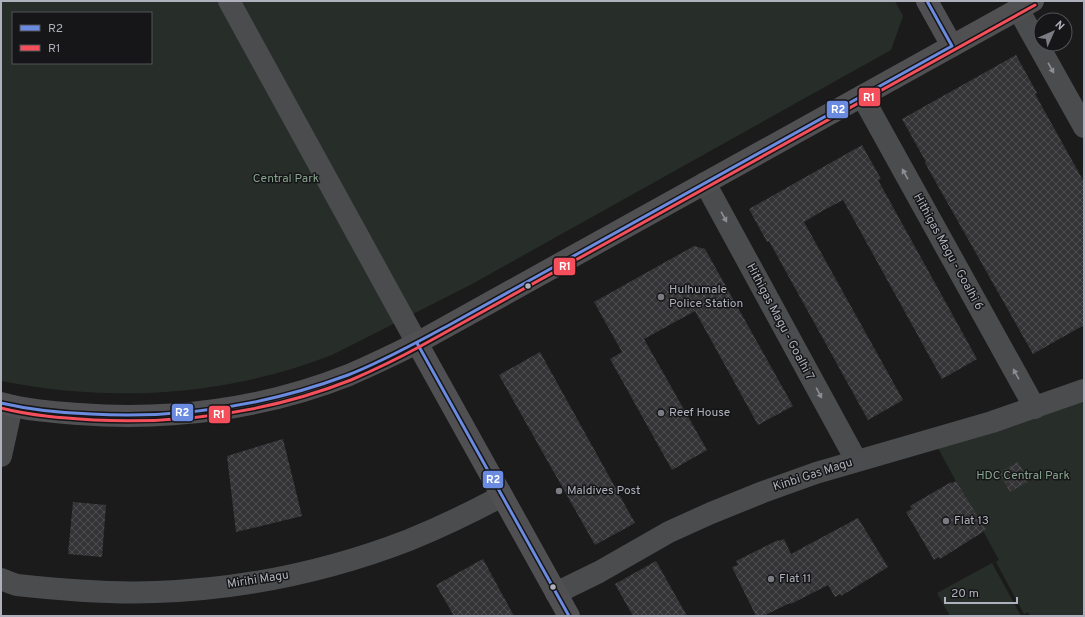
<svg xmlns="http://www.w3.org/2000/svg" width="1085" height="617" viewBox="0 0 1085 617" font-family="Overpass,sans-serif">
<style>
.park{fill:#272e29;fill-rule:evenodd}
.building{fill:url(#building-cross-hatch)}
.lines{fill:none;stroke-linecap:round;stroke-linejoin:round}
.street{stroke:#4b4c4e;stroke-width:22}
.secondary{stroke:#505053;stroke-width:22}
.bus-1-casing{stroke:#161518;stroke-width:6}
.bus-2-casing{stroke:#161518;stroke-width:6}
.bus-1{stroke:#6b8be0;stroke-width:3}
.bus-2{stroke:#f44f5a;stroke-width:3}
.oneway{fill:#8b8e95}
.bus-dot{fill:#aeb1bb;stroke:#161518;stroke-width:1.5}
.poi-dot{fill:#7b7c83;stroke:#161518;stroke-width:1.5}
.labels{text-anchor:middle;dominant-baseline:central;stroke-width:3;stroke-linejoin:round;paint-order:stroke}
.park-label{font-size:12px;fill:#87a48d;stroke:#161518}
.street-label{font-size:12px;fill:#aeb1bb;stroke:#161518}
.poi-label{font-size:12px;fill:#aeb1bb;stroke:#161518;text-anchor:start}
.line-badge{stroke:#161518;stroke-width:1.5}
.badge-label{font-size:11px;text-anchor:middle;font-weight:bold;fill:#fff}
</style>
<defs>
<pattern id="building-cross-hatch" width="8" height="8" patternUnits="userSpaceOnUse"><rect width="8" height="8" fill="#343436"/><path d="M0 0l8 8M0 8l8-8" fill="none" stroke="#4f4f51"/></pattern>
</defs>
<rect width="100%" height="100%" fill="#1b1b1c"/>
<g class="park">
<path d="M1 1H895L903 16 891 50 472 284 332 355C226 396 113 403 1 381ZM13 13H151V63H13Z"/>
<path d="M1084 390V616H1030L1028 612 1024 614 996 562 999 560 933 439Z"/>
<path d="M992 563 1021 616H950L937 593Z"/>
</g>
<g class="building">
<path d="M1016 55 1037 93 1035 94 1084 182V325L1033 354 925 163 926 162 902 119Z"/>
<path d="M862 145 881 179 878 180 977 359 942 379 843 200 824 210 804 222 903 400 868 420 769 241 767 242 749 209Z"/>
<path d="M694 246 705 249 793 406 758 425 695 311 644 339 707 450 672 470 610 359 622 352 594 302Z"/>
<path d="M540 352 635 523 595 545 499 375Z"/>
<path d="M283 439 302 516 236 532 227 456Z"/>
<path d="M1018 462 1029 481 1010 492 999 473Z"/>
<path d="M956 481 986 530 940 559 939 557 934 560 906 512 912 509 910 506 951 482 952 483Z"/>
<path d="M73 502 106 505 102 557 68 554Z"/>
<path d="M858 518 888 567 841 596 840 594 835 597 828 585 791 604 790 603 763 616H756L732 567 738 565 736 561 778 540 779 541 784 539 791 554Z"/>
<path d="M483 559 514 616H454L436 585Z"/>
<path d="M656 561 687 616H633L615 584Z"/>
</g>
<g class="lines">
<g class="street">
<path d="M229 1 417 343"/>
<path d="M1018 9 1084 127"/>
<path d="M862 96 1035 408"/>
<path d="M705 183 856 460"/>
<path d="M1 456 12 406"/>
<path d="M1 579 11 583 17 585C63 590 109 594 156 592 242 589 329 571 409 540 441 527 472 512 502 496"/>
<path d="M556 593 599 572 669 532 711 513 763 492 816 473 992 422 1084 390"/>
</g>
<g class="secondary">
<path d="M927 1 952 46"/>
<path d="M417 343 569 616"/>
<path d="M1 403C26 410 53 412 79 414 170 421 264 409 349 375 372 365 395 354 417 343L1033 1"/>
</g>
<g class="bus-1-casing">
<g id="bus-1">
<path d="M417 343 569 616"/>
<path d="M1 403C31 410 61 413 91 414 179 419 265 406 348 375 384 361 417 342 451 324L952 46 927 1"/>
</g>
</g>
<g class="bus-2-casing">
<path id="bus-2" d="M1 408C32 416 63 418 94 420 181 424 270 412 351 380 374 370 397 359 419 347L1035 5"/>
</g>
<use href="#bus-1" class="bus-1"/>
<use href="#bus-2" class="bus-2"/>
</g>
<defs><path id="oneway-solid" d="M-6-.8H1V-3.2L6.5 0L1 3.2V.8H-6Z"/></defs>
<g class="oneway">
<use href="#oneway-solid" transform="translate(1051 68) rotate(61)"/>
<use href="#oneway-solid" transform="translate(905 174) rotate(-119)"/>
<use href="#oneway-solid" transform="translate(724 217) rotate(61)"/>
<use href="#oneway-solid" transform="translate(1016 374) rotate(-119)"/>
<use href="#oneway-solid" transform="translate(819 393) rotate(62)"/>
</g>
<g class="bus-dot">
<circle cx="528" cy="286" r="3.5"/>
<circle cx="553" cy="587" r="3.5"/>
</g>
<g class="poi-dot">
<circle cx="661" cy="297" r="4"/>
<circle cx="661" cy="413" r="4"/>
<circle cx="559" cy="491" r="4"/>
<circle cx="946" cy="521" r="4"/>
<circle cx="771" cy="579" r="4"/>
</g>
<g class="labels">
<g class="park-label">
<text x="286" y="179">Central Park</text>
<text x="1023" y="476">HDC Central Park</text>
</g>
<g class="street-label">
<text transform="translate(948 252) rotate(61)">Hithigas Magu - Goalhi 6</text>
<text transform="translate(780 322) rotate(62)">Hithigas Magu - Goalhi 7</text>
<text transform="translate(813 475) rotate(-18)">Kinbi Gas Magu</text>
<text transform="translate(258 580) rotate(-9)">Mirihi Magu</text>
</g>
<g class="poi-label">
<text x="669" y="290">Hulhumale<tspan x="669" dy="14">Police Station</tspan></text>
<text x="669" y="413">Reef House</text>
<text x="567" y="491">Maldives Post</text>
<text x="954" y="521">Flat 13</text>
<text x="779" y="579">Flat 11</text>
</g>
</g>
<g class="line-badge">
<rect x="858" y="87" width="23" height="20" rx="4" fill="#f44f5a"/>
<rect x="826" y="100" width="23" height="19" rx="4" fill="#6b8be0"/>
<rect x="553" y="257" width="23" height="19" rx="4" fill="#f44f5a"/>
<rect x="171" y="403" width="23" height="19" rx="4" fill="#6b8be0"/>
<rect x="208" y="405" width="23" height="19" rx="4" fill="#f44f5a"/>
<rect x="482" y="470" width="22" height="19" rx="4" fill="#6b8be0"/>
</g>
<g class="badge-label">
<text x="869" y="101">R1</text>
<text x="838" y="113">R2</text>
<text x="565" y="270">R1</text>
<text x="182" y="416">R2</text>
<text x="219" y="418">R1</text>
<text x="493" y="483">R2</text>
</g>
<rect width="1085" height="617" fill="none" stroke="#aeb1bb" stroke-width="4"/>
<rect x="12" y="12" width="140" height="52" fill="#161518" stroke="#535359"/>
<rect x="20" y="25" width="20" height="6" fill="#6b8be0" stroke="#535359"/>
<text x="48" y="32" font-size="12" fill="#aeb1bb">R2</text>
<rect x="20" y="45" width="20" height="6" fill="#f44f5a" stroke="#535359"/>
<text x="48" y="52" font-size="12" fill="#aeb1bb">R1</text>
<g transform="translate(1053 32) rotate(45)"><circle r="19" fill="#161518" stroke="#535359"/>
<path d="M0-3L7 15L0 10L-7 15Z" fill="#7b7c83"/>
<text y="-6" font-size="11" font-weight="bold" text-anchor="middle" fill="#aeb1bb">N</text>
</g>
<path d="M945 597v6h72v-6" fill="none" stroke="#aeb1bb" stroke-width="2"/>
<text x="951" y="597" font-size="12" fill="#aeb1bb" stroke="#161518" stroke-width="3" paint-order="stroke">20 m</text>
</svg>
